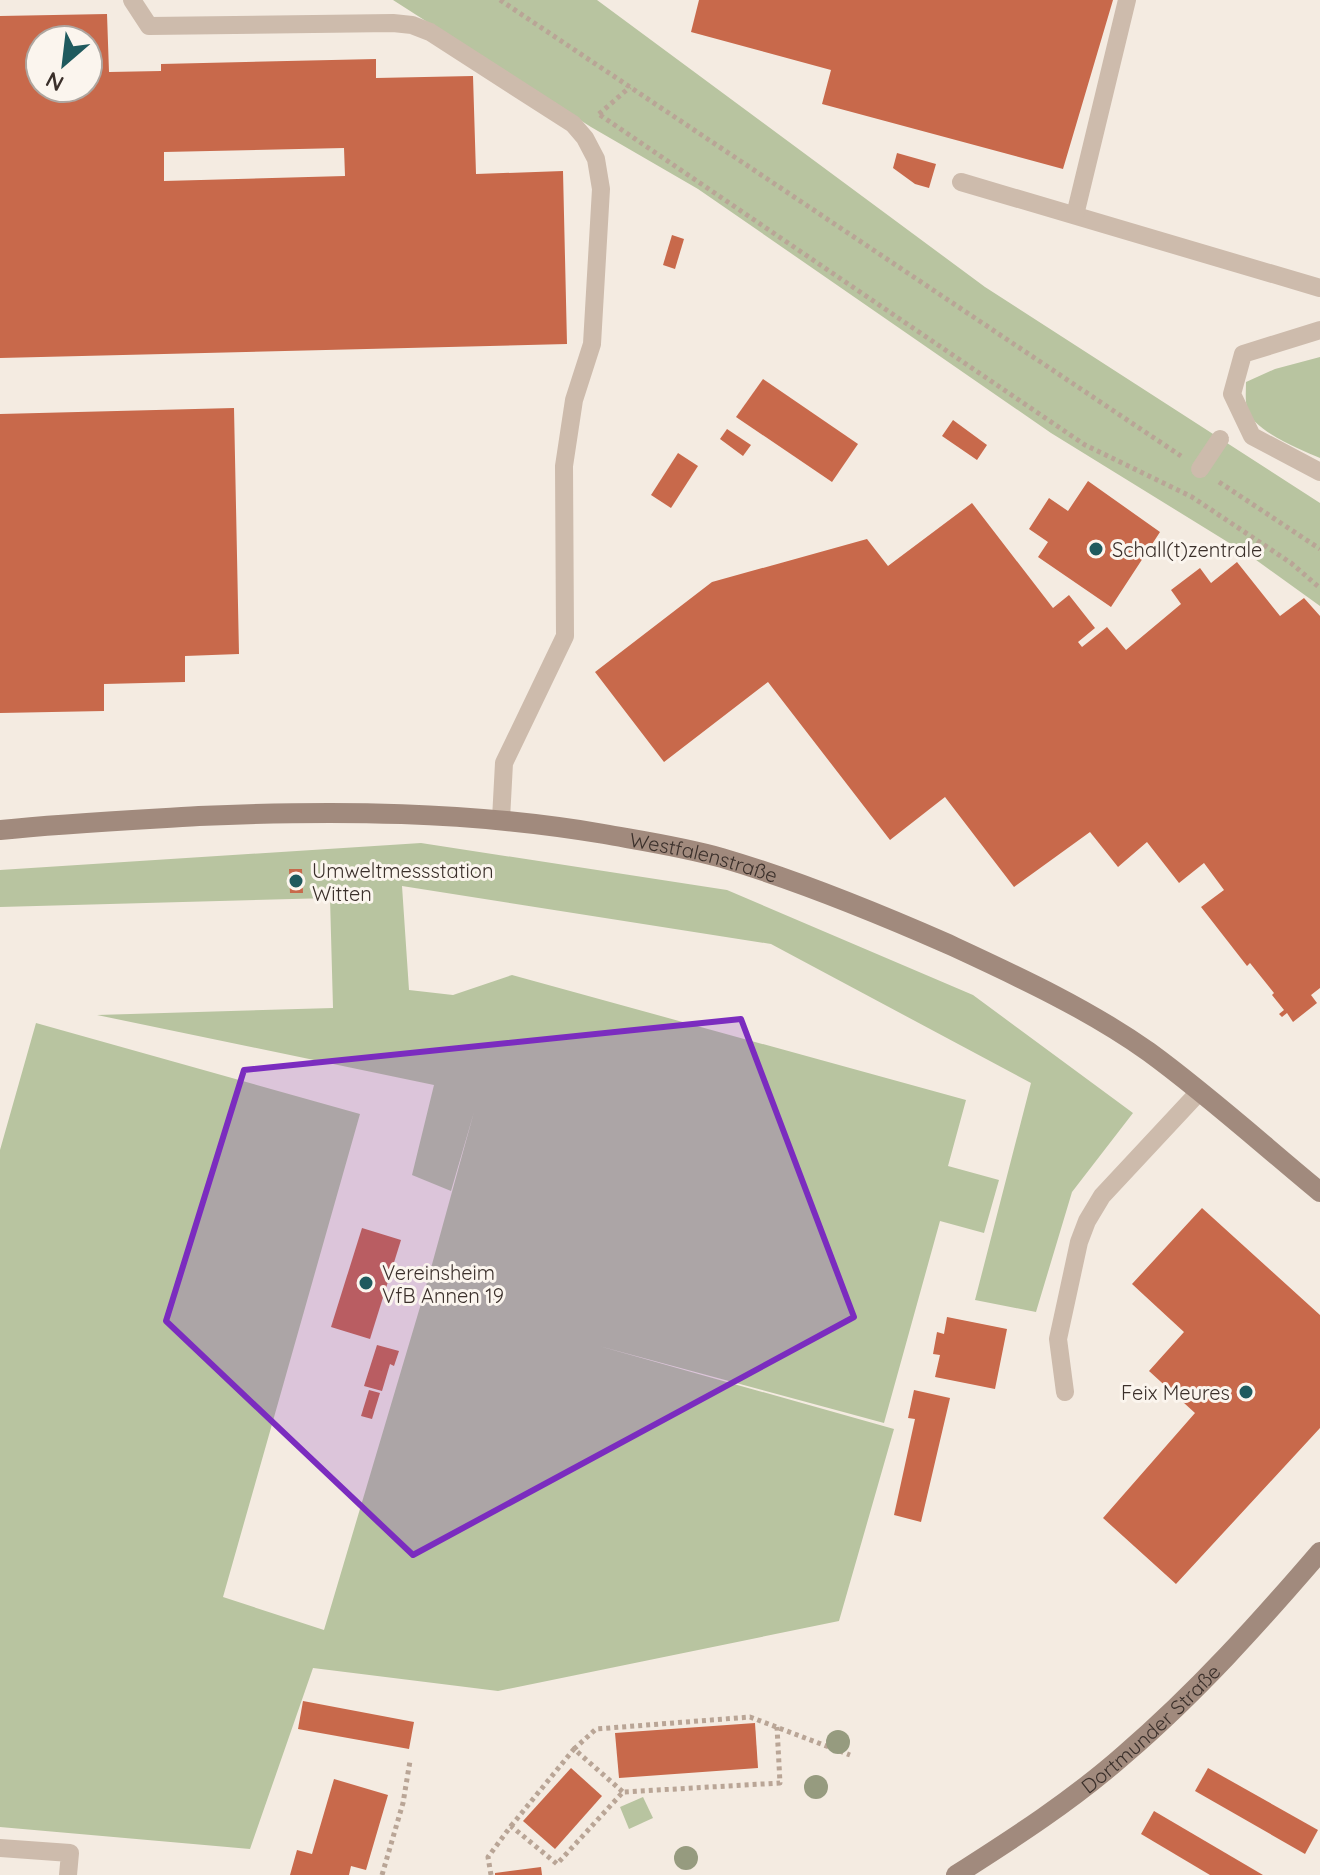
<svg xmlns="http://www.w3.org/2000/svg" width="1320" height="1875" viewBox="0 0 1320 1875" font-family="Quicksand,sans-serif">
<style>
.green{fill:#b8c4a0}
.building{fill:#c8694b;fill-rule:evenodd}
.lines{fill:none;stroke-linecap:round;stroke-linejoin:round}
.path{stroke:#b9a596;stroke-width:5;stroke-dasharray:4 4;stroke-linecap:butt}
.lane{stroke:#cdbbac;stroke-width:18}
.secondary{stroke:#a18a7d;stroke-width:20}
.tree{fill:#969b7f}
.marked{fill:#7b2cbf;fill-opacity:0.2;stroke:#7b2cbf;stroke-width:6;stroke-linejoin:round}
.poi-dot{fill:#1f5a5e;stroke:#fbf5ee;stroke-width:3}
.labels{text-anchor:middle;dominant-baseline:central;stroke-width:6;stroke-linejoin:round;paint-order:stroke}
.poi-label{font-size:20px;fill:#3b302b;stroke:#fbf5ee;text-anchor:start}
.street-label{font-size:20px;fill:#3b302b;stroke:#fbf5ee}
</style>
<rect width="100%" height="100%" fill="#f4ebe1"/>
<g class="green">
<path d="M393 0H597L985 287 1320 503V606L1252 557 1051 433 698 189 591 127Z"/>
<path d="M1320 357V458C1301 450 1251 430 1247 408 1245 400 1246 390 1246 382L1275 369Z"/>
<path d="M421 843 727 890 973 995 1133 1113 1072 1192 1036 1312 975 1300 1031 1083 771 944 402 886 409 990 453 995 512 975 966 1100 948 1166 999 1180 984 1233 940 1221 884 1423 599 1346 894 1429 839 1621 498 1691 313 1668 250 1849 0 1827V1150L36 1023 360 1114 223 1597 324 1630 423 1297 474 1112 451 1191 412 1175 434 1085 97 1015 333 1008 330 898 0 907V870Z"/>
<path d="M643 1797 653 1818 629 1829 620 1807Z"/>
</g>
<g class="building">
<path d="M699 0H1113L1063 169 822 104 831 70 691 32Z"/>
<path d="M107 14 109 72 161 71V64L376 59V78L473 76 476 174 563 171 567 344 0 358V16ZM40 40H88V88H40ZM344 148 345 176 164 181V152Z"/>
<path d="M897 153 936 164 929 188 915 184 893 168Z"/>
<path d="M672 235 684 239 675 269 663 265Z"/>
<path d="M763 379 858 444 832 482 736 417Z"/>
<path d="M234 408 239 654 185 656V682L104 684V711L0 713V414Z"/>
<path d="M953 420 987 445 977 460 942 436Z"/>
<path d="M727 429 751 445 743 456 720 439Z"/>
<path d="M678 453 698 466 671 508 651 495Z"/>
<path d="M1088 481 1160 532 1111 607 1038 557 1048 542 1029 529 1049 498 1068 511Z"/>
<path d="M972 503 1053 608 1069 595 1095 628 1078 642 1082 647 1107 627 1126 650 1181 604 1171 590 1200 568 1211 583 1237 562 1280 616 1304 598 1320 616V988L1311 995 1317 1003 1293 1022 1287 1013 1282 1017 1279 1014 1284 1010 1272 995 1274 993 1250 963 1247 966 1201 907 1224 890 1204 863 1179 883 1147 842 1118 867 1090 832 1014 887 945 797 890 840 768 682 664 762 595 672 712 582 867 539 888 566Z"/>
<path d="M289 869H302L303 893H290Z"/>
<path d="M1202 1208 1320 1315V1428L1176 1584 1103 1518 1195 1413 1149 1371 1184 1332 1132 1284Z"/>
<path d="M362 1228 401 1240 370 1339 331 1327Z"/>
<path d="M947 1317 1007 1329 995 1389 935 1377 940 1355 933 1354 937 1332 944 1334Z"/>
<path d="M377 1345 399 1351 394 1366 390 1364 382 1391 364 1386Z"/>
<path d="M369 1390 380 1393 372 1419 361 1416Z"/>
<path d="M914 1390 950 1398 921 1522 894 1515 915 1419 908 1418Z"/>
<path d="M303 1701 414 1722 409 1749 298 1729Z"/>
<path d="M755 1723 758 1768 619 1778 615 1733Z"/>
<path d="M571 1768 602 1796 555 1849 523 1821Z"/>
<path d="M1208 1768 1318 1830 1305 1854 1195 1791Z"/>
<path d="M334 1779 388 1795 366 1870 351 1866 349 1875H290L297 1850 312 1854Z"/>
<path d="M1154 1811 1263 1875H1210L1141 1834Z"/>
<path d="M541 1867 542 1875H495V1873Z"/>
</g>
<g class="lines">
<g class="path">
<path d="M500 0 1181 456"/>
<path d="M599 114 630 87"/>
<path d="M600 115 1085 445 1192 497 1291 563 1320 588"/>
<path d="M1219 482 1320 549"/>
<path d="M574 1749 596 1729 750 1717 850 1755"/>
<path d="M511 1826 574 1749 623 1792"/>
<path d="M382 1875 403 1803 410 1761"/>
<path d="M491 1875 488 1857 511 1826 557 1864 623 1792 780 1783 777 1727"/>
</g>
<g class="lane">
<path d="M132 0 149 26 393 23 412 25 430 32 573 124 585 138 596 159 601 189 592 344 574 400 564 466 565 636 504 763 501 819"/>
<path d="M961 182 1320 288"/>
<path d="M1075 215 1127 0"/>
<path d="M1320 330 1243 354 1232 394 1252 436 1320 472"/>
<path d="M1200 469 1220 439"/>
<path d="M1065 1392 1058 1339 1079 1242 1087 1221 1102 1196 1199 1092"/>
<path d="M0 1848 70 1853 68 1875"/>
</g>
<g class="secondary">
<path id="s1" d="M0 830C66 823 133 820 199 816 335 810 469 811 604 834 643 841 684 847 722 858 800 881 875 912 948 944 1017 976 1087 1008 1149 1052 1208 1095 1263 1145 1320 1192"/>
<path id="s2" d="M956 1875C1014 1838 1073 1800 1125 1754 1196 1693 1259 1623 1320 1552"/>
</g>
</g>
<g class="tree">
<circle cx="838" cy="1742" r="12"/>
<circle cx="816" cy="1787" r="12"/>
<circle cx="686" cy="1858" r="12"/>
</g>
<path class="marked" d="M741 1019 854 1317 413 1555 166 1321 244 1070Z"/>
<g class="poi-dot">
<circle cx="1096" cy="549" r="8"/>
<circle cx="296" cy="881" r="8"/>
<circle cx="366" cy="1283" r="8"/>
<circle cx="1246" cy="1392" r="8"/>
</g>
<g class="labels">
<g class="poi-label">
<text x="1112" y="549">Schall(t)zentrale</text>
<text x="312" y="870">Umweltmessstation<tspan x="312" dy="23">Witten</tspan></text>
<text x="382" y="1272">Vereinsheim<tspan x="382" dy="23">VfB Annen 19</tspan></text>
<text x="1230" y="1392" text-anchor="end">Feix Meures</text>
</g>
<g class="street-label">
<text stroke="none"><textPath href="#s1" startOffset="708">Westfalenstraße</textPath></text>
<text stroke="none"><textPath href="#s2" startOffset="244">Dortmunder Straße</textPath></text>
</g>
</g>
<g transform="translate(64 64) rotate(208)"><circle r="38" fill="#fbf5ee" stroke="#aea6a0" stroke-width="2"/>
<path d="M0-6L14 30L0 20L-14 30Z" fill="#1f5a5e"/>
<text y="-12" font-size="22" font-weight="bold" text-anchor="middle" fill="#3b302b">N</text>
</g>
</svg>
